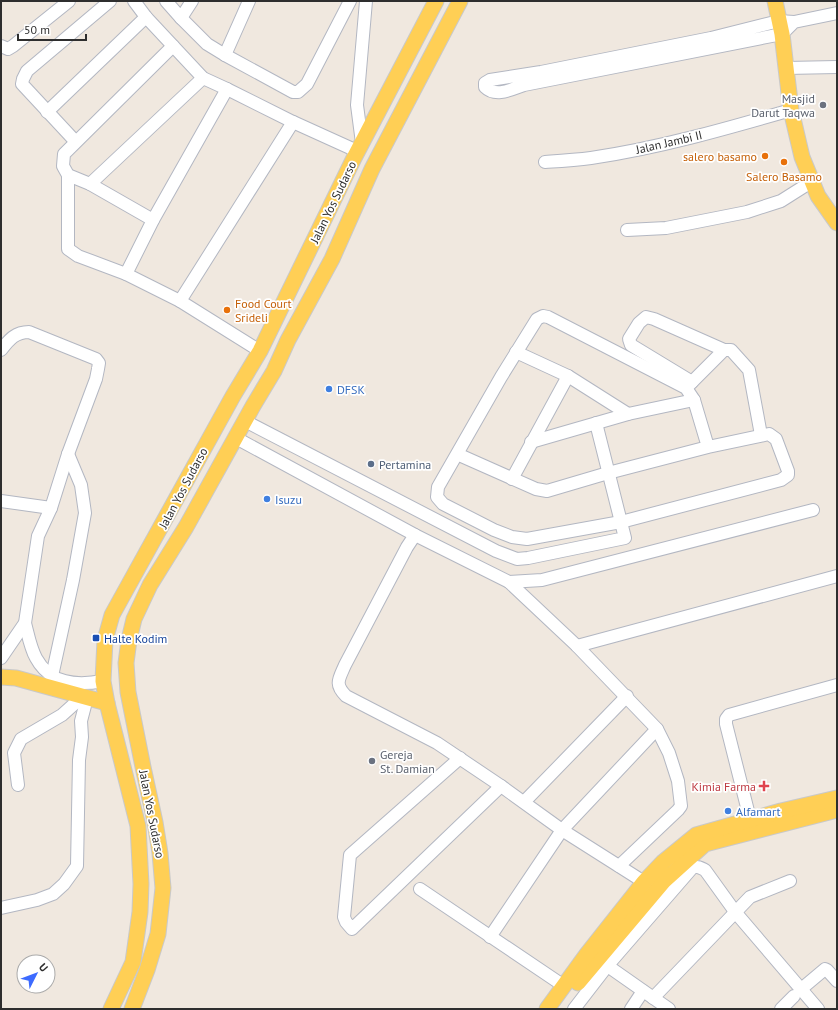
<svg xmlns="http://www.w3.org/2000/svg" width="838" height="1010" viewBox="0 0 838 1010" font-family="'PT Sans',sans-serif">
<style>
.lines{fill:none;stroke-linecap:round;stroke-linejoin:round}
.minor-casing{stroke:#b3b7c2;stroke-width:14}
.major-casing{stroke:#c9c9c9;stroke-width:17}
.minor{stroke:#fff;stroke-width:12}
.major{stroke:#ffcf55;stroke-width:15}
.worship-dot{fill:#6b7280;stroke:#fff;stroke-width:1.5}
.food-dot{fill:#e8710a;stroke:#fff;stroke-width:1.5}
.shop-dot{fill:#3f7fe0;stroke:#fff;stroke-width:1.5}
.service-dot{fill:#5c6f8a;stroke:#fff;stroke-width:1.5}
.transit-dot{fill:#1a4fb4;stroke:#fff;stroke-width:1.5}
.health-dot{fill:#e0444e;stroke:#fff;stroke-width:1.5}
.labels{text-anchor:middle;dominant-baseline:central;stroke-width:3.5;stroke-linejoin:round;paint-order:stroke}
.worship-label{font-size:12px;fill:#5b616d;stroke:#fff;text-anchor:end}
.street-label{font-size:12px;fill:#2e2e2e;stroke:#fff}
.food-label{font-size:12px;fill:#c56008;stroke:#fff;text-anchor:end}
.shop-label{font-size:12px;fill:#366cbe;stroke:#fff;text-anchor:start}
.service-label{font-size:12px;fill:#4e5e75;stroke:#fff;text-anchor:start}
.transit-label{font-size:12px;fill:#164399;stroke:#fff;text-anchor:start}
.health-label{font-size:12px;fill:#be3a42;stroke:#fff;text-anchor:end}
</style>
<rect width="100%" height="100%" fill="#f0e8df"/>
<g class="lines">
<g class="minor-casing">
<g id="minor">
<path d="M134 1 146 17 203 78 227 89 293 122 357 151"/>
<path d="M166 1 181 18 192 1"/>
<path d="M181 18 207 44 225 55 293 92H298L307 84 350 1"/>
<path d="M794 22 782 34 524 85C512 89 496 98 485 87V83L490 80 541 72 711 38 779 21 794 22 837 13"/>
<path d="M1 46 8 49 13 46 69 1"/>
<path d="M225 55 249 1"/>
<path d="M786 68 837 67"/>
<path d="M227 89 153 220 126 274 180 301 260 351"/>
<path d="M47 112 146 17"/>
<path d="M75 141 22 84 23 79 27 71 110 1"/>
<path d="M362 143 357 105 366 1"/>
<path d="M545 162C560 161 576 160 591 158 659 148 725 129 791 110"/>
<path d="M68 175V249L78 256 126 274"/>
<path d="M90 184 203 78"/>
<path d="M153 220 90 184 68 175 63 166 64 154 173 46"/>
<path d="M627 230 666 228 747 212 781 201 811 182"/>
<path d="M180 301 293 122"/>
<path d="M1 350C9 340 15 332 29 332L96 359 99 363 98 369 96 379 68 454 51 508 38 536 25 623 1 658"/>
<path d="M516 352 568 376 628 414"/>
<path d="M692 382 631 345 629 339 639 323 646 317 654 319 724 350"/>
<path d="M687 387 724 350H731L749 370 761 435"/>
<path d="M245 421 496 551 517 559 528 558 625 538 596 423"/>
<path d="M236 438 415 535 509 582 577 646 657 729 669 753 678 781 681 806 678 810 619 866"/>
<path d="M531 442 628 414 694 400"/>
<path d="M457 454 536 489 547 491 608 473 708 447 769 434 776 439 788 471V475L781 480 621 522 527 539 512 537 494 530 443 504 437 497 438 487 501 377 537 319 543 316 548 317 686 388 694 400 708 447"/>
<path d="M512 479 568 376"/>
<path d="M1 501 51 508"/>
<path d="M415 535 407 547 345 665C339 679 334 684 346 696L437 743 501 786 562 830 644 882"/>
<path d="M509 582 542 580 813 510"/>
<path d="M25 623C28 634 30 647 36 658 50 684 76 686 103 681"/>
<path d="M577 646 837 576"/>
<path d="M52 676 73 580 85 513 81 485 68 454"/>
<path d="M460 758 350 855 344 917 346 922 352 929 501 786"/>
<path d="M18 785 14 753 21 739 62 715 82 697"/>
<path d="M524 802 627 696"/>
<path d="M750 819 726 724V719L729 715 837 685"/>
<path d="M420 889 564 986"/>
<path d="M1 908 37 900 53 894 64 884 77 866 79 760 82 737 81 721 87 698"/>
<path d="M490 937 562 830 657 729"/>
<path d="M602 962 669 1009"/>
<path d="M800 990 825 969 827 970 837 981"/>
<path d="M653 998 750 897 790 881"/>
<path d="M574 1009 608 965 693 867C698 866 701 868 705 870L736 913 818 1009"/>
<path d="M631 1009 643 991"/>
<path d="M781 1009 794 996"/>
</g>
</g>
<g class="major-casing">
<g id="major">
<path d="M775 1 782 34 791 110 802 157 818 196 837 223"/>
<path d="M1 677 16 678 107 703"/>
<path d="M578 983 664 881 705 844 837 810"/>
<path d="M111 1009 133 962 140 912 141 884 138 826 107 703 103 681 105 640 112 615 233 396 260 351 354 158 436 1"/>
<path d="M132 1009 147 970 158 934 163 888 160 853 155 822 143 767 128 692 126 663 129 640 134 619 150 585 186 527 253 406 274 371 288 340 332 259 372 169 460 1"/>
<path d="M547 1009 587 954 644 882 663 862 696 835 781 811 837 798"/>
</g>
</g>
<use href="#minor" class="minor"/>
<use href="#major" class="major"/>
</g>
<g class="worship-dot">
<circle cx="823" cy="105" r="4"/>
<circle cx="372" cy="761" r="4"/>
</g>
<g class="food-dot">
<circle cx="765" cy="156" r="4"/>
<circle cx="784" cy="162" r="4"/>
<circle cx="227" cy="310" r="4"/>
</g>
<g class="shop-dot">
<circle cx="329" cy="389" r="4"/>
<circle cx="267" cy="499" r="4"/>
<circle cx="728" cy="811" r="4"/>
</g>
<circle class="service-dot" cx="371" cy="464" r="4"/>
<rect class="transit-dot" x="92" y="634" width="8" height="8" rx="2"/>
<path class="health-dot" d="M762 780h4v4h4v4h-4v4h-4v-4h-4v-4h4z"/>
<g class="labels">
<g class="worship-label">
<text x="815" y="98">Masjid<tspan x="815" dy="14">Darut Taqwa</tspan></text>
<text x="380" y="754" text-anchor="start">Gereja<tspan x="380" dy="14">St. Damian</tspan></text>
</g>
<g class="street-label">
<text transform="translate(669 142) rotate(-13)">Jalan Jambi II</text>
<text transform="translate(333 202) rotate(-64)">Jalan Yos Sudarso</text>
<text transform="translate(183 488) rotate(-62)">Jalan Yos Sudarso</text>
<text transform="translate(152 814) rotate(79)">Jalan Yos Sudarso</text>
</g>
<g class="food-label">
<text x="757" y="156">salero basamo</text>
<text x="784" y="176" text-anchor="middle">Salero Basamo</text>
<text x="235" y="303" text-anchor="start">Food Court<tspan x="235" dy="14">Srideli</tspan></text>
</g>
<g class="shop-label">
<text x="337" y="389">DFSK</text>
<text x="275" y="499">Isuzu</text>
<text x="736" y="811">Alfamart</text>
</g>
<g class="service-label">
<text x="379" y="464">Pertamina</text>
</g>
<g class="transit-label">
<text x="104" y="638">Halte Kodim</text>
</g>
<g class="health-label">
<text x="756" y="786">Kimia Farma</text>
</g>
</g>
<rect width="838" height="1010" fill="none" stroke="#2e2e2e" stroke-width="4"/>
<g transform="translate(36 974) rotate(48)"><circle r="19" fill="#ffffff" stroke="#ababab"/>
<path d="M0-3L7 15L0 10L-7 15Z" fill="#3d6bff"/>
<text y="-6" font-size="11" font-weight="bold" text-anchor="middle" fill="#2e2e2e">U</text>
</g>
<path d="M18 34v6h68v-6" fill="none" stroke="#2e2e2e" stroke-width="2"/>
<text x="24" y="34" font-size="12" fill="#2e2e2e" stroke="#ffffff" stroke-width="3" paint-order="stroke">50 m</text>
</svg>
